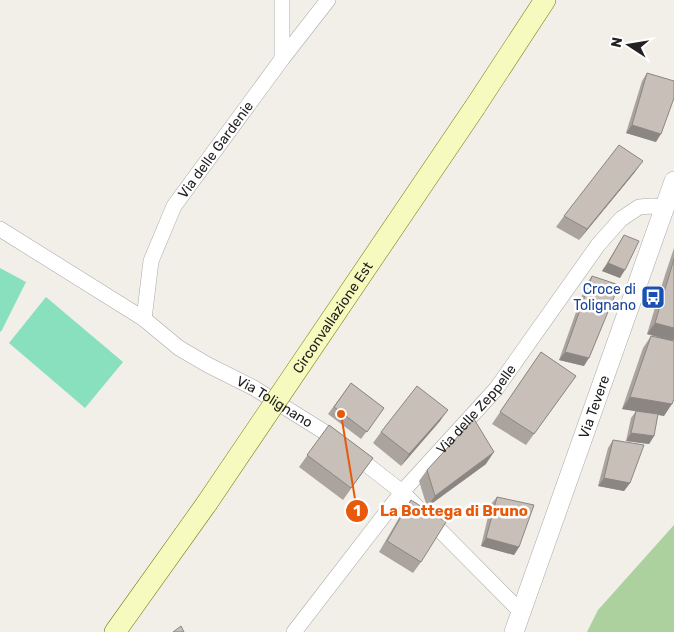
<svg xmlns="http://www.w3.org/2000/svg" width="674" height="632" viewBox="0 0 674 632" font-family="Rubik,sans-serif">
<style>
.forest{fill:#add19e}
.pitch{fill:#88e0be}
.lines{fill:none;stroke-linecap:round;stroke-linejoin:round}
.minor-casing{stroke:#a9a9a9;stroke-width:16}
.tertiary-casing{stroke:#a9a9a9;stroke-width:20}
.secondary-casing{stroke:#707d05;stroke-width:22}
.minor{stroke:#fff;stroke-width:15}
.tertiary{stroke:#fff;stroke-width:19}
.secondary{stroke:#f7fabf;stroke-width:21}
.secondary-bridge-casing{stroke:#707d05;stroke-width:22;stroke-linecap:butt}
.secondary-bridge{stroke:#f7fabf;stroke-width:21}
.wall{fill:#aba49e}
.shaded-wall{fill:#8b8681}
.building{fill:#c7bfb8;stroke:#8b8681}
.labels{text-anchor:middle;dominant-baseline:central;stroke-width:5;stroke-linejoin:round;paint-order:stroke}
.street-label{font-size:14px;fill:#222;stroke:#fff}
.transit-label{font-size:14px;fill:#164399;stroke:#fff;text-anchor:end}
.leader{fill:none;stroke:#e8590c;stroke-width:2}
.callout-dot{fill:#e8590c;stroke:#fff;stroke-width:2}
.mark-label{font-size:15px;text-anchor:middle;font-weight:bold;fill:#fff}
.callout-label{font-size:15px;text-anchor:middle;font-weight:bold;fill:#e8590c;stroke:#fff;stroke-width:5;stroke-linejoin:round;paint-order:stroke}
</style>
<rect width="100%" height="100%" fill="#f2efe9"/>
<path class="forest" d="M674 525V632H587L598 610Z"/>
<g class="pitch">
<path d="M0 268 26 282 1 332 0 331Z"/>
<path d="M46 297 123 362 85 408 9 343Z"/>
</g>
<g class="lines">
<g class="minor-casing">
<g id="minor">
<path d="M282 0V59"/>
<path id="s1" d="M0 229 144 319 179 348 208 365 254 388 326 433 402 492 521 612"/>
<path id="s2" d="M144 319 151 261 174 206 282 59 328 0"/>
<path id="s3" d="M294 632 402 492 496 389 598 245 621 219 639 207 652 206 664 208"/>
</g>
</g>
<g class="tertiary-casing">
<g id="tertiary">
<path id="s4" d="M514 632 674 181"/>
</g>
</g>
<g class="secondary-casing">
<g id="secondary">
<path d="M475 107 545 0"/>
<path d="M115 632 207 503"/>
</g>
</g>
<use href="#minor" class="minor"/>
<use href="#tertiary" class="tertiary"/>
<use href="#secondary" class="secondary"/>
<g class="secondary-bridge-casing">
<g id="secondary-bridge">
<path id="s5" d="M207 503 475 107"/>
</g>
</g>
<use href="#secondary-bridge" class="secondary-bridge"/>
</g>
<g class="wall">
<path d="M647 73 656 142 626 133 642 81Z"/>
<path d="M635 172 579 240 556 227 564 216Z"/>
<path d="M624 235 620 278 602 271Z"/>
<path d="M674 248V339L673 341 664 416 657 414 654 436 649 444 626 441 631 418 636 411 622 409 643 348 651 336 670 340 647 334 665 275Z"/>
<path d="M592 276 584 366 559 360 586 284Z"/>
<path d="M541 352 576 376 526 445 492 424Z"/>
<path d="M351 383 384 408 361 439 328 414Z"/>
<path d="M440 421 401 466 373 443 381 432Z"/>
<path d="M329 425 373 458 343 500 299 467Z"/>
<path d="M613 440 630 483 624 491 598 486 608 448Z"/>
<path d="M486 464 427 507 419 481 427 470Z"/>
<path d="M497 497 519 547 514 555 481 546 491 504Z"/>
<path d="M411 500 421 562 413 573 379 552 403 511Z"/>
</g>
<g class="shaded-wall">
<path d="M632 125 661 134 656 142 626 133Z"/>
<path d="M643 161 635 172 579 240 587 229Z"/>
<path d="M608 263 625 270 620 278 602 271Z"/>
<path d="M655 323 674 328V339L673 341 647 334Z"/>
<path d="M565 352 589 358 584 366 559 360Z"/>
<path d="M630 397 672 404 664 416 622 409Z"/>
<path d="M448 410 440 421 401 466 409 454Z"/>
<path d="M631 433 654 436 649 444 626 441Z"/>
<path d="M494 452 486 464 427 507 435 496Z"/>
<path d="M604 478 630 483 624 491 598 486Z"/>
<path d="M486 538 519 547 514 555 481 546Z"/>
</g>
<g class="building">
<path d="M647 73 674 81V98L661 134 632 125Z"/>
<path d="M619 145 643 161 587 229 564 216Z"/>
<path d="M624 235 639 241 625 270 608 263Z"/>
<path d="M674 259V328L655 323Z"/>
<path d="M592 276 619 285 589 358 565 352Z"/>
<path d="M651 336 674 341V399L672 404 630 397Z"/>
<path d="M541 352 576 376 534 434 500 412Z"/>
<path d="M351 383 384 408 367 432 334 407Z"/>
<path d="M417 386 448 410 409 454 381 432Z"/>
<path d="M636 411 658 414 654 436 631 433Z"/>
<path d="M474 419 494 452 435 496 427 470Z"/>
<path d="M329 425 373 458 351 488 307 455Z"/>
<path d="M613 440 644 445 630 483 604 478Z"/>
<path d="M497 497 534 505 519 547 486 538Z"/>
<path d="M411 500 446 522 421 562 387 541Z"/>
<path d="M181 626 184 632H173Z"/>
</g>
<defs>
<g id="bus-square" transform="scale(1.25)"><rect x="-9" y="-9" width="18" height="18" rx="4" fill="#1a4fb4" stroke="#fff"/><path d="M-5-6H5V4H4V6H2V4H-2V6H-4V4H-5ZM-3.5-4V0h7V-4ZM-3.5 1.2v1.5H-2V1.2ZM2 1.2v1.5H3.5V1.2Z" fill="#fff"/></g>
</defs>
<g fill-rule="evenodd">
<use href="#bus-square" x="653" y="297"/>
</g>
<g class="labels">
<g class="street-label">
<text stroke="none"><textPath href="#s2" startOffset="188">Via delle Gardenie</textPath></text>
<text stroke="none"><textPath href="#s5" startOffset="224">Circonvallazione Est</textPath></text>
<text stroke="none"><textPath href="#s1" startOffset="325">Via Tolignano</textPath></text>
<text stroke="none"><textPath href="#s4" startOffset="239">Via Tevere</textPath></text>
<text stroke="none"><textPath href="#s3" startOffset="288">Via delle Zeppelle</textPath></text>
</g>
<g class="transit-label">
<text x="636" y="289">Croce di<tspan x="636" dy="16">Tolignano</tspan></text>
</g>
</g>
<path class="leader" d="M341 414L357 511"/>
<g class="callout-dot">
<circle cx="341" cy="414" r="5"/>
<circle cx="357" cy="511" r="12"/>
</g>
<g class="mark-label">
<text x="357" y="516">1</text>
</g>
<g class="callout-label">
<text x="454" y="516">La Bottega di Bruno</text>
</g>
<g transform="translate(629 45) rotate(282)" stroke="#ffffff" stroke-width="4" paint-order="stroke">
<path d="M0-4L9 19L0 12L-9 19Z" fill="#222222"/>
<text y="-8" font-size="14" font-weight="bold" text-anchor="middle" fill="#222222">N</text>
</g>
</svg>
